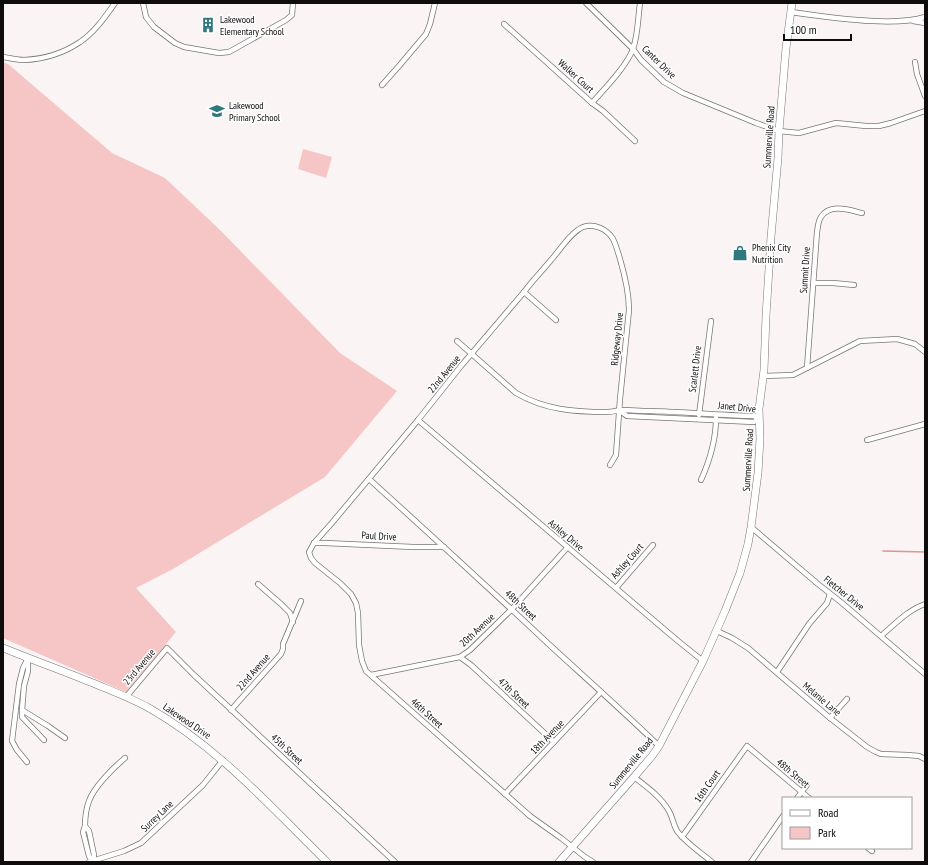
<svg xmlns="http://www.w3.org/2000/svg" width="928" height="865" viewBox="0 0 928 865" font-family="'PT Sans Narrow',sans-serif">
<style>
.green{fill:#f6c6c6}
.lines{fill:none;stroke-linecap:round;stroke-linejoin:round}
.stream{stroke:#e29293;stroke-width:1.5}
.street-casing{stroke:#7b7575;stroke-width:6}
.secondary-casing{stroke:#7b7575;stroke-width:8}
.street{stroke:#fff;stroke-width:4.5}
.secondary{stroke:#fff;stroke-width:7}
.labels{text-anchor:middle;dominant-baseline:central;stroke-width:3;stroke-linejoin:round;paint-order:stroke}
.poi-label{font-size:10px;fill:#0e0c0c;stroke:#fff;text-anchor:start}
.street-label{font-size:10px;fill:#0e0c0c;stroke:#fff}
</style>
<rect width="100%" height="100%" fill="#faf4f4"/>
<g class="green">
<path d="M3 62 8 64 112 153 165 178 219 229 340 353 397 391 325 477 173 569 136 588 176 632 126 692 3 638Z"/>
<path d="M303 149 332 157 326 178 298 169Z"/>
</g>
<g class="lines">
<path class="stream" d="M883 551 925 552"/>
<g class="street-casing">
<g id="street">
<path d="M143 3 146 17 154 27 175 43 184 47 219 53 229 52 286 20 292 15 293 3"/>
<path d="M586 3 633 49 641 60 664 82 683 93 756 123 779 131 799 133 836 123 866 126H879L891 123 925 111"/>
<path d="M791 12C818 16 846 20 873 21 891 22 908 22 925 17"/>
<path d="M913 21 925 23"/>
<path d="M504 24 592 103 603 111 635 141"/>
<path d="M3 57C10 58 17 60 24 60 44 59 64 53 80 42 94 33 105 17 115 3"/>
<path d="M915 62 917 74 925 96"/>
<path d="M382 85 399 66 426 34 430 24 435 3"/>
<path d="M592 103C605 88 626 67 633 49 638 35 638 18 640 3"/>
<path d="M814 283H833L854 285"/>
<path d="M524 292 556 320"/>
<path d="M457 341 516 393C545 410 575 412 607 412 612 412 615 411 620 410 629 410 640 411 650 411 684 412 719 415 753 416L760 418"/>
<path d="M807 368 817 232C818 227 818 221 821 217 830 203 849 210 862 213"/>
<path d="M763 376 793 375 860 341 897 339 915 344 925 352"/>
<path d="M619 410 627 416 754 422 760 418"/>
<path d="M699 415 711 321"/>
<path d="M418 420 678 641 703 661"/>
<path d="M867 440 925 424"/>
<path d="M369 479C431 535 493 592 554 649 589 681 625 713 659 746"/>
<path d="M701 480C710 460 716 440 716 418"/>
<path d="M751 527 818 584 842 603 925 674"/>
<path d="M314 543H325L413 547H444"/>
<path d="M258 584 281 604 290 613 293 622"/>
<path d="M616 588 653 545"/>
<path d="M717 631 732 638 748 648 830 718 867 747 876 752 881 754 908 755 919 756 925 759"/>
<path d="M881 636C895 624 908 610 925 604"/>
<path d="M460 657 471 665 554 742"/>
<path d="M28 659V671L24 686 22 710V717L44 740"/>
<path d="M777 672 809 624 827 603 830 594"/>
<path d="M371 675 460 657 470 650 512 609 567 548"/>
<path d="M126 697 167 648 194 675 395 862"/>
<path d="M22 710 48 726 65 738"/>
<path d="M231 710 281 654 283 649V644L301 601"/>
<path d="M830 718 847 699"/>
<path d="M27 762 17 750 12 741 19 684 23 668 28 658"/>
<path d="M634 777C647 787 661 797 669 811 673 818 673 824 677 831 686 843 700 852 712 862"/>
<path d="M505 794 601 692"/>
<path d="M797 798 807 785"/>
<path d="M85 826 83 832 89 856 92 861"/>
<path d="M682 837 747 746 809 798"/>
<path d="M868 848 872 851"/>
<path d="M89 862 124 851 141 843 203 785 223 760"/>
<path d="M93 862 94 855 89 831 85 826C85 818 86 809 89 801 94 787 113 768 125 758"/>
<path d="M593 862 585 857 561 838 530 816 366 671 362 661 359 645 358 613 356 603 351 594 340 583 315 563 311 558 309 552 314 543 331 524 418 420 461 366 524 292C532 281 542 271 551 260 560 250 571 232 583 227 594 223 607 229 613 239 616 245 618 252 620 259 625 276 629 292 629 310L620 399 616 455 610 465"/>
<path d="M751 862 783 816"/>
</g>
</g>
<g class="secondary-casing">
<g id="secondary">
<path d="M3 648C33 660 63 671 93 683 112 691 131 698 149 708 218 747 271 807 327 862"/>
<path d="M559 862 634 777 652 756 659 746 703 661 725 611 740 573 748 544 751 527 758 473 760 439 759 409 764 370 766 316 771 237 778 158 779 131 786 48 792 3"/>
</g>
</g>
<use href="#street" class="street"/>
<use href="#secondary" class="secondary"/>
</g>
<defs>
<g id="building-bare" transform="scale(1.2)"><path d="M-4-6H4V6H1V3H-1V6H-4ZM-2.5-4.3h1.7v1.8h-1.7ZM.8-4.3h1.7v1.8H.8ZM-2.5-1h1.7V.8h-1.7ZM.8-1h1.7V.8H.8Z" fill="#307880" stroke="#fff" stroke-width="2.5" paint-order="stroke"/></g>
<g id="school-bare" transform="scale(1.2)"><path d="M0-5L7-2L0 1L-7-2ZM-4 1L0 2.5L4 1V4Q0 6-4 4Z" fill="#307880" stroke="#fff" stroke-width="2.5" paint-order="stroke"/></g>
<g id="shop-bare" transform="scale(1.2)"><path d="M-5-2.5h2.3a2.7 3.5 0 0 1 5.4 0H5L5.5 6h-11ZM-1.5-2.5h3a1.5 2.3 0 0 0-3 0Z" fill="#307880" stroke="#fff" stroke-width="2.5" paint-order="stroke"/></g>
</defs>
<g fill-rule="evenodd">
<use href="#building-bare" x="208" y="25"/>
<use href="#school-bare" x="217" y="111"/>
<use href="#shop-bare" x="740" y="253"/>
</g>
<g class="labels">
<g class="poi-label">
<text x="220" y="19">Lakewood<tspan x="220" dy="12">Elementary School</tspan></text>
<text x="229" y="105">Lakewood<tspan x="229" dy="12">Primary School</tspan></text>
<text x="752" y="247">Phenix City<tspan x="752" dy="12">Nutrition</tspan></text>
</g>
<g class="street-label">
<text transform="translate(659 62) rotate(44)">Canter Drive</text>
<text transform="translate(576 76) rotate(42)">Walker Court</text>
<text transform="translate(769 137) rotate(-86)">Summerville Road</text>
<text transform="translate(805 270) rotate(-86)">Summit Drive</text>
<text transform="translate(617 339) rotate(-84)">Ridgeway Drive</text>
<text transform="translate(695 369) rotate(-83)">Scarlett Drive</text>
<text transform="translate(444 374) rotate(-51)">22nd Avenue</text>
<text transform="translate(737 407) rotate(6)">Janet Drive</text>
<text transform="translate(748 460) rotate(-87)">Summerville Road</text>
<text transform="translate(566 535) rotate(40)">Ashley Drive</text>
<text transform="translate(379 536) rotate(3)">Paul Drive</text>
<text transform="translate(627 561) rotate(-49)">Ashley Court</text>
<text transform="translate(844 593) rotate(39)">Fletcher Drive</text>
<text transform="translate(521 605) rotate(43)">48th Street</text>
<text transform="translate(477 630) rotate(-43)">20th Avenue</text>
<text transform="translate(139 667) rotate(-50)">23rd Avenue</text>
<text transform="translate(253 672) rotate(-49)">22nd Avenue</text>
<text transform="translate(514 693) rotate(43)">47th Street</text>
<text transform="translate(822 699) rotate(40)">Melanie Lane</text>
<text transform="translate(427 713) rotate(42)">46th Street</text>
<text transform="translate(187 721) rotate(34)">Lakewood Drive</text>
<text transform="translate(547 737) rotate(-46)">18th Avenue</text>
<text transform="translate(287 749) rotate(43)">45th Street</text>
<text transform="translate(631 763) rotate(-51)">Summerville Road</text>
<text transform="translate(793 773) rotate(40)">48th Street</text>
<text transform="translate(707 786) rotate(-55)">16th Court</text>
<text transform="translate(157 816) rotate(-44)">Surrey Lane</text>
</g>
</g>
<rect width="928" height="865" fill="none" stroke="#0e0c0c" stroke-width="8"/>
<rect x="782" y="797" width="130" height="52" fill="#ffffff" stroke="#9f9e9e"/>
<rect x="790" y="810" width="20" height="6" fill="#ffffff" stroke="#9f9e9e"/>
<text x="818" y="817" font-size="12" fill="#0e0c0c">Road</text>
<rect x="790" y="827" width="20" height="12" fill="#f6c6c6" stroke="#9f9e9e"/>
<text x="818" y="837" font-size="12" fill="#0e0c0c">Park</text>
<path d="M784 34v6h67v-6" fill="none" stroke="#0e0c0c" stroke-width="2"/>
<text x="790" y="34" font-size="12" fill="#0e0c0c" stroke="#ffffff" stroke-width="3" paint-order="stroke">100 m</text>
</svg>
